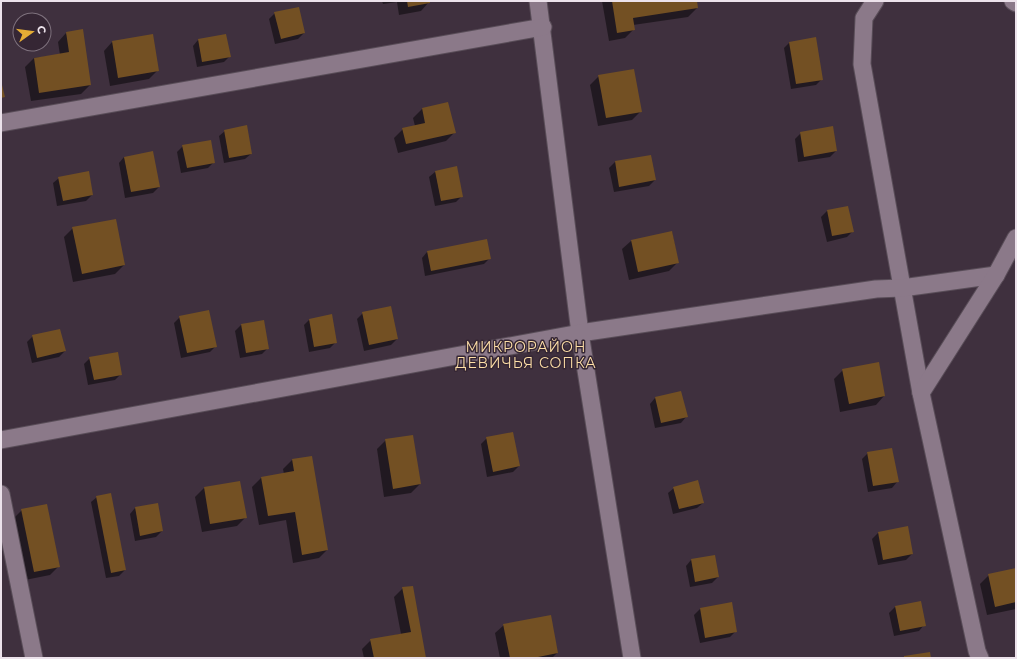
<svg xmlns="http://www.w3.org/2000/svg" width="1017" height="659" viewBox="0 0 1017 659" font-family="Montserrat,sans-serif">
<style>
.shadow{fill:#0007}
.building{fill:#735023}
.lines{fill:none;stroke-linecap:round;stroke-linejoin:round}
.minor-casing{stroke:#594d58;stroke-width:19}
.minor{stroke:#8b7989;stroke-width:17}
.labels{text-anchor:middle;dominant-baseline:central;stroke-width:3;stroke-linejoin:round;paint-order:stroke}
.quarter-label{font-size:14px;letter-spacing:1px;fill:#fedfa7;stroke:#352634}
</style>
<rect width="100%" height="100%" fill="#3f303e"/>
<g class="shadow">
<path d="M382 1H429V2L421 11 399 15 397 2 383 4Z"/>
<path d="M602 1H696L697 8 688 17 633 25 634 29 625 38 609 41Z"/>
<path d="M275 13 304 33 298 39 275 44 269 19Z"/>
<path d="M66 33 90 85 81 94 31 101 25 67 34 58 60 55 58 42Z"/>
<path d="M198 40 230 56 224 62 197 67 193 46Z"/>
<path d="M112 42 158 70 149 79 110 86 104 51Z"/>
<path d="M790 42 822 79 816 85 791 89 784 48Z"/>
<path d="M599 76 641 111 632 120 598 126 590 85Z"/>
<path d="M447 103 454 133 446 141 398 153 394 138 403 129 415 126 413 118 422 109Z"/>
<path d="M225 131 251 154 245 159 224 163 219 136Z"/>
<path d="M801 133 836 151 830 157 798 162 795 139Z"/>
<path d="M183 146 214 162 208 168 181 173 177 152Z"/>
<path d="M650 156 655 180 649 186 614 192 609 168 615 162Z"/>
<path d="M124 157 159 187 153 193 125 198 119 163Z"/>
<path d="M456 167 462 196 456 202 435 206 429 177 435 172Z"/>
<path d="M59 178 92 195 86 201 57 206 53 183Z"/>
<path d="M847 207 853 231 847 237 827 242 821 217 827 211Z"/>
<path d="M73 228 124 265 115 274 73 282 64 237Z"/>
<path d="M672 232 678 262 669 271 629 280 622 249 631 241Z"/>
<path d="M427 252 490 258 484 264 425 276 422 258Z"/>
<path d="M363 313 397 339 391 345 364 351 357 319Z"/>
<path d="M180 317 216 346 210 352 181 358 174 323Z"/>
<path d="M309 320 336 342 330 348 309 352 304 325Z"/>
<path d="M263 321 268 348 262 354 240 358 235 331 241 325Z"/>
<path d="M33 336 65 351 59 357 32 363 27 342Z"/>
<path d="M90 358 121 374 115 380 88 385 84 364Z"/>
<path d="M878 363 884 396 876 405 840 412 834 379 843 370Z"/>
<path d="M655 398 686 417 681 423 655 428 650 404Z"/>
<path d="M487 438 519 466 513 472 487 477 481 444Z"/>
<path d="M386 440 420 484 411 493 384 497 377 449Z"/>
<path d="M868 453 897 482 892 488 868 492 862 459Z"/>
<path d="M311 457 327 550 319 558 293 563 286 520 259 525 252 487 261 478 284 474 283 469 292 460Z"/>
<path d="M204 488 246 517 237 526 202 532 195 497Z"/>
<path d="M674 488 703 503 697 508 673 514 668 493Z"/>
<path d="M97 497 125 570 119 576 106 578 91 502Z"/>
<path d="M135 508 162 531 156 537 135 541 130 514Z"/>
<path d="M22 510 59 566 50 575 25 580 13 519Z"/>
<path d="M907 528 912 554 906 560 878 565 872 539 878 533Z"/>
<path d="M691 560 718 577 712 583 690 587 686 566Z"/>
<path d="M1016 569V609L987 615 980 584 989 575Z"/>
<path d="M403 588 425 658H364L362 649 371 640 401 634 394 597Z"/>
<path d="M731 603 736 631 730 637 700 643 694 615 700 609Z"/>
<path d="M920 603 924 625 919 631 894 636 889 613 895 607Z"/>
<path d="M504 625 557 653 552 658H500L495 633Z"/>
</g>
<g class="building">
<path d="M407 1H430V3L408 7Z"/>
<path d="M612 1H697L698 8 633 18 635 30 617 33Z"/>
<path d="M299 7 305 33 281 39 274 12Z"/>
<path d="M83 29 91 85 39 93 34 58 69 52 66 32Z"/>
<path d="M153 34 159 71 118 78 112 41Z"/>
<path d="M226 34 231 57 202 62 198 39Z"/>
<path d="M816 37 823 80 796 84 789 42Z"/>
<path d="M634 69 642 112 606 118 598 75Z"/>
<path d="M1 81 5 97 1 98Z"/>
<path d="M448 102 456 133 406 144 402 128 425 123 422 108Z"/>
<path d="M247 125 252 154 229 158 224 130Z"/>
<path d="M833 126 837 151 804 157 800 132Z"/>
<path d="M211 140 215 163 187 168 182 145Z"/>
<path d="M153 151 160 187 131 192 124 157Z"/>
<path d="M651 155 656 180 619 187 615 161Z"/>
<path d="M457 166 463 197 441 201 435 171Z"/>
<path d="M89 171 93 195 63 201 58 177Z"/>
<path d="M848 206 854 232 832 236 827 210Z"/>
<path d="M116 219 125 265 82 274 72 227Z"/>
<path d="M672 231 679 263 638 272 631 240Z"/>
<path d="M487 239 491 259 431 271 427 251Z"/>
<path d="M391 306 398 339 369 345 362 312Z"/>
<path d="M209 310 217 347 187 353 179 316Z"/>
<path d="M332 314 337 343 314 347 309 319Z"/>
<path d="M264 320 269 349 246 353 241 324Z"/>
<path d="M60 329 66 351 37 358 32 335Z"/>
<path d="M118 352 122 375 94 380 89 357Z"/>
<path d="M879 362 885 396 849 404 842 369Z"/>
<path d="M681 391 688 417 661 423 655 397Z"/>
<path d="M513 432 520 466 493 472 486 437Z"/>
<path d="M413 435 421 484 393 489 385 439Z"/>
<path d="M892 448 899 482 873 486 867 452Z"/>
<path d="M312 456 328 550 302 555 295 512 268 516 261 477 294 471 292 459Z"/>
<path d="M698 480 704 503 679 509 673 487Z"/>
<path d="M240 481 247 518 210 524 204 487Z"/>
<path d="M111 493 126 570 111 573 96 496Z"/>
<path d="M158 503 163 531 140 536 135 507Z"/>
<path d="M47 504 60 567 34 572 21 509Z"/>
<path d="M908 526 913 554 883 560 878 532Z"/>
<path d="M715 555 719 577 695 582 691 559Z"/>
<path d="M1016 568V602L995 607 988 574Z"/>
<path d="M413 586 426 658H374L370 639 411 632 402 587Z"/>
<path d="M921 601 926 626 900 631 895 606Z"/>
<path d="M732 602 737 632 705 638 700 608Z"/>
<path d="M551 615 558 653 533 658H510L503 624Z"/>
<path d="M930 652 931 658H904V656Z"/>
</g>
<g class="lines">
<g class="minor-casing">
<g id="minor">
<path d="M538 1 580 333 632 658"/>
<path d="M875 1 864 18 862 64 921 393"/>
<path d="M1013 1 1016 3"/>
<path d="M1 123 543 27"/>
<path d="M1 440 580 333 876 289 902 288 996 275"/>
<path d="M1 494 34 658"/>
<path d="M980 658 977 651 921 393 996 275 1016 238"/>
</g>
</g>
<use href="#minor" class="minor"/>
</g>
<g class="labels">
<g class="quarter-label">
<text x="526" y="347">МИКРОРАЙОН<tspan x="526" dy="16">ДЕВИЧЬЯ СОПКА</tspan></text>
</g>
</g>
<rect width="1017" height="659" fill="none" stroke="#ece2eb" stroke-width="4"/>
<g transform="translate(32 32) rotate(76)"><circle r="19" fill="#352634" stroke="#7e717d"/>
<path d="M0-3L7 15L0 10L-7 15Z" fill="#e5ad35"/>
<text y="-6" font-size="11" font-weight="bold" text-anchor="middle" fill="#ece2eb">С</text>
</g>
</svg>
